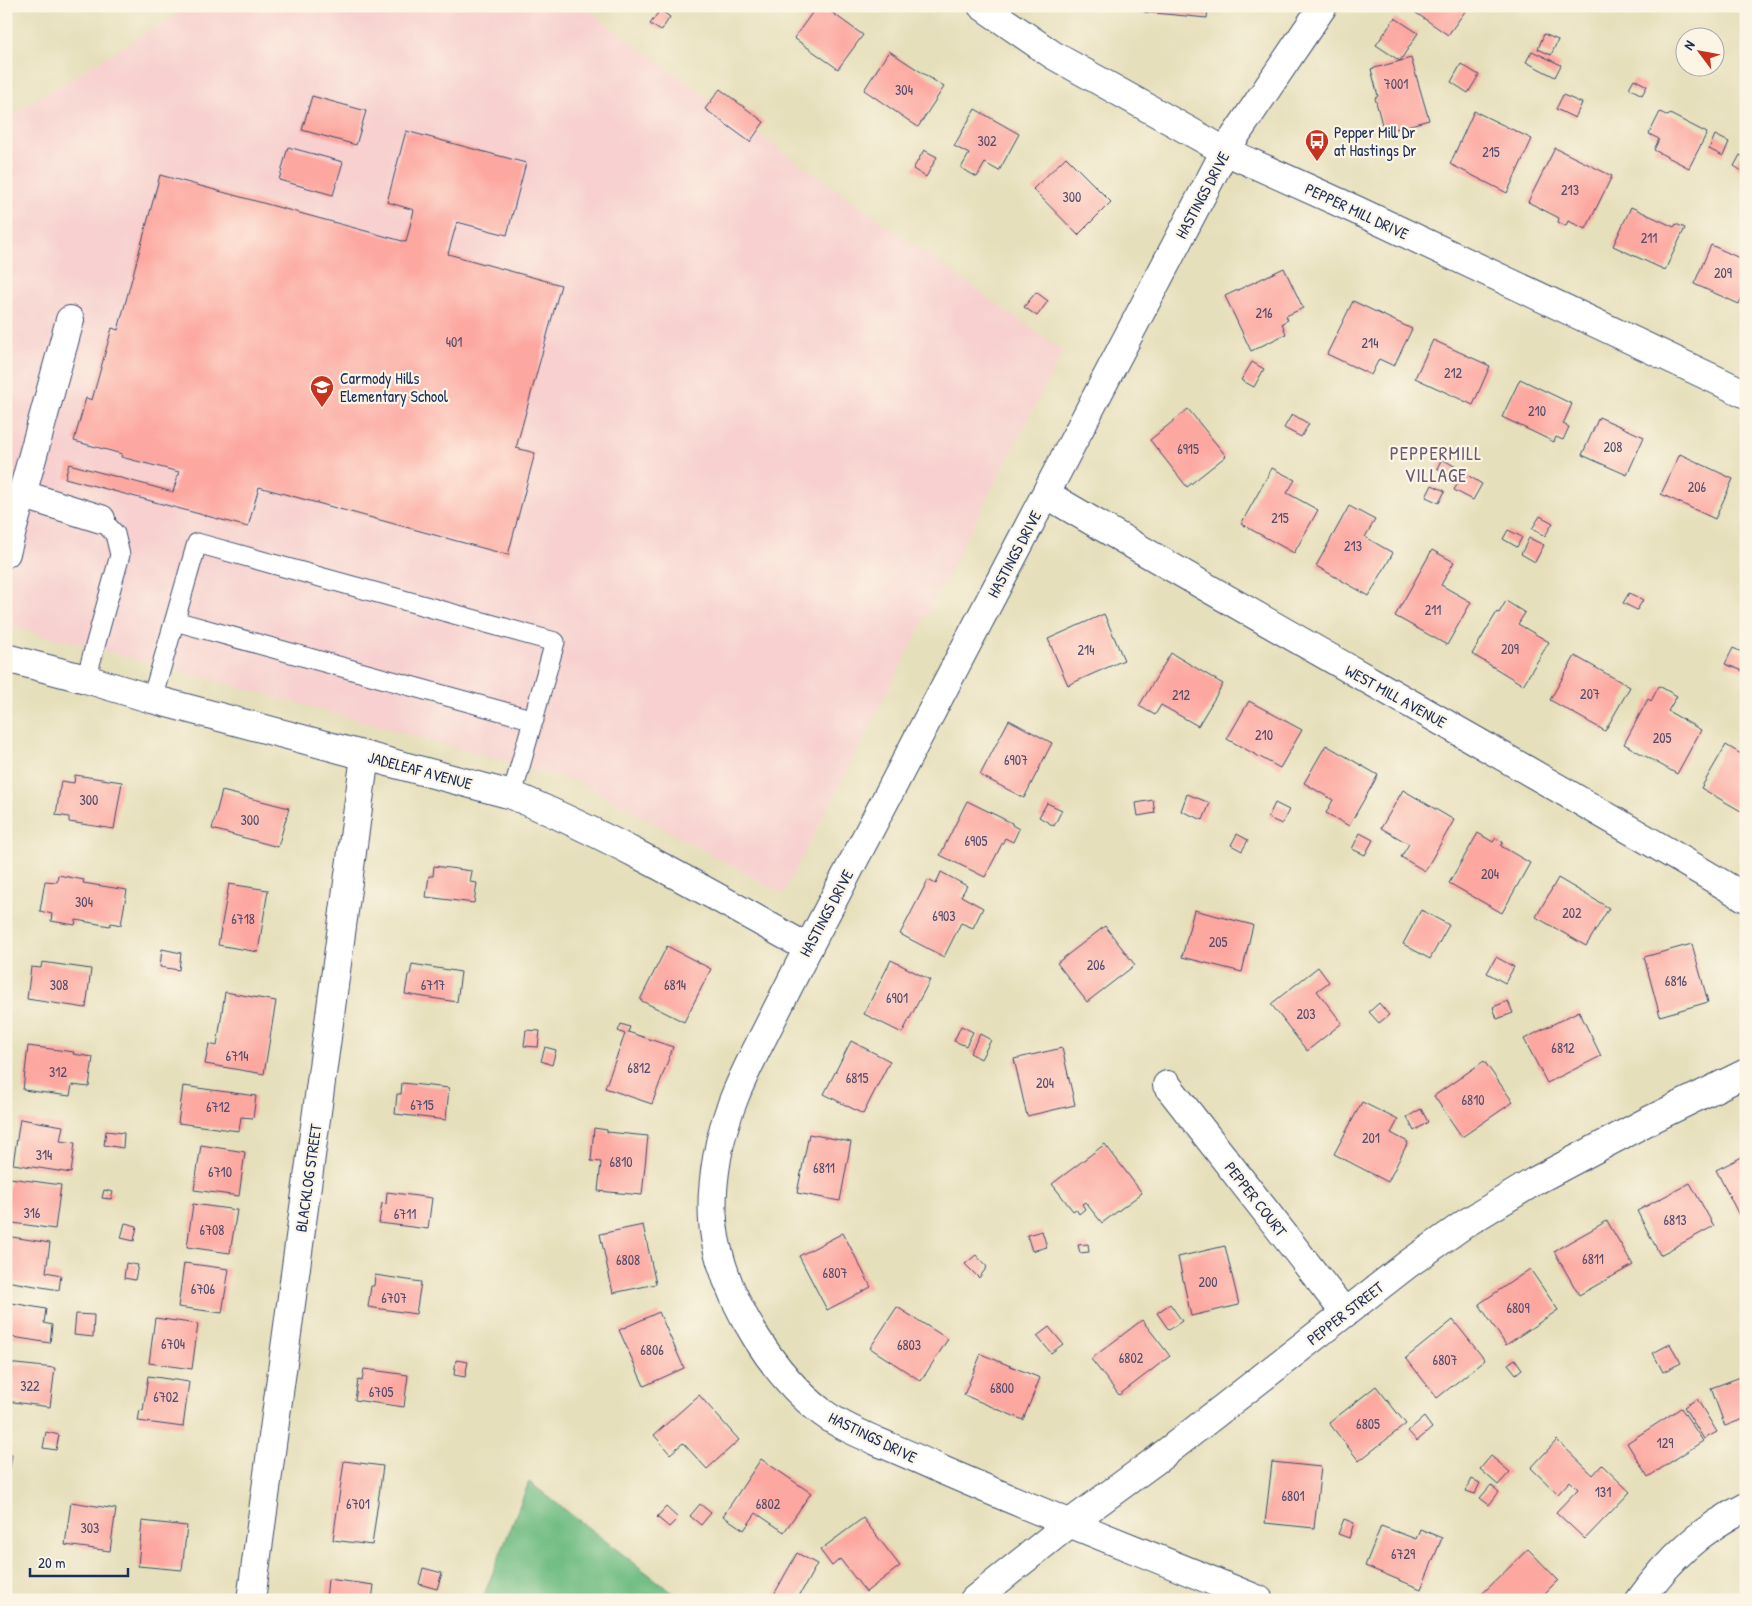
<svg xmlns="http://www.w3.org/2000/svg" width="1752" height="1606" viewBox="0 0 1752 1606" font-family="'Patrick Hand',sans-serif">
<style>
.built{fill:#f7d0cf}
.forest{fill:#73be85;stroke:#477672}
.building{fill:#fca7a0}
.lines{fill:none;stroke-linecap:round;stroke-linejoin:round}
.service-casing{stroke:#39496c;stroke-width:21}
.minor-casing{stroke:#39496c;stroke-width:30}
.tertiary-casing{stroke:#39496c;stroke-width:30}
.service{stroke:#fff;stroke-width:19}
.minor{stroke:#fff;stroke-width:28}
.tertiary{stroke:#fff;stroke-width:28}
.labels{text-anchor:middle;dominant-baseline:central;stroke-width:4.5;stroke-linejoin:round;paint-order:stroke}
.number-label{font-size:14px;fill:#534d6e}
.poi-label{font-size:16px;fill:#1b2f5e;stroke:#fcf5e5;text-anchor:start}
.street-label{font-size:16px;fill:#1b2f5e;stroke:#fcf5e5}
.quarter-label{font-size:19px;letter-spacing:1px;fill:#6a5975;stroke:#fcf5e5}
</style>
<rect width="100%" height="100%" fill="#fcf5e5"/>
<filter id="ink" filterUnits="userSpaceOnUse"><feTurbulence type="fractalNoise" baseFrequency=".02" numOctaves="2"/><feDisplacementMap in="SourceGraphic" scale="10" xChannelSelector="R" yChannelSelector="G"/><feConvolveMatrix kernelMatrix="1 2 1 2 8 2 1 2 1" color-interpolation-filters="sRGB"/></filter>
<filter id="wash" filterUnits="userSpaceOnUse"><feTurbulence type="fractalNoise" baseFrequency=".0096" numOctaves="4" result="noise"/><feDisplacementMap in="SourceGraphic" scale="20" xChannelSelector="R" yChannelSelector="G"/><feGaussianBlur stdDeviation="1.12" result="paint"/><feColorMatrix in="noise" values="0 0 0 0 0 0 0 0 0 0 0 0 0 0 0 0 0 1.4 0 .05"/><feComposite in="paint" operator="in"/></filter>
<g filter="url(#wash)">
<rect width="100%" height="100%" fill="#e6dfbb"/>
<path class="built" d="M190 6H582L748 127 1063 351 783 894 579 782 232 685 6 625V118Z"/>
<path class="forest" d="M529 1482 682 1600H482Z"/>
<g id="blocks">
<g class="building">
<path d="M817 6H823L863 35 838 69 794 38Z"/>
<path d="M1144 6H1208L1207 18 1144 12Z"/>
<path d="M1406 6H1469L1448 35Z"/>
<path d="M660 10 670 17 661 31 650 24Z"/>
<path d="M1395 18 1418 33 1400 61 1376 45Z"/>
<path d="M1544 34 1558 40 1551 55 1538 49Z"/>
<path d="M889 51 944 87 918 127 864 90Z"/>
<path d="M1532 51 1561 65 1555 77 1526 62Z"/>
<path d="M1411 58 1429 120 1384 132 1375 98 1378 96 1371 69Z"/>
<path d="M1461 64 1479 75 1468 93 1451 82Z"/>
<path d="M1634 79 1647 86 1642 95 1629 88Z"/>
<path d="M720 89 764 122 750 142 705 109Z"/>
<path d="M1563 95 1582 103 1575 118 1556 109Z"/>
<path d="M312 96 366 111 356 145 302 130Z"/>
<path d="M975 109 1019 134 999 171 985 163 977 177 961 168 969 154 954 146Z"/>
<path d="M1474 111 1532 139 1507 193 1450 164Z"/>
<path d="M1660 112 1668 116 1670 114 1707 133 1689 168 1654 150 1659 139 1649 134Z"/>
<path d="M406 131 526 163 507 235 457 222 448 254 561 285 516 448 535 453 508 555 259 487 248 527 65 478 69 464 173 492 179 472 121 457 122 454 74 441 86 398 92 400 112 328 118 330 160 175 406 242 414 210 387 202Z"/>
<path d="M1715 135 1729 142 1723 156 1709 149Z"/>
<path d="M288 147 343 162 333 195 279 180Z"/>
<path d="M1555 148 1612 176 1586 229 1568 221 1566 226 1558 222 1559 218 1528 202Z"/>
<path d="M924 150 937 157 926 177 913 169Z"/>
<path d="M1740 155 1746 158V163L1742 171 1734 166Z"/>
<path d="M1066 157 1111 202 1078 235 1033 189Z"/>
<path d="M1631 207 1674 227 1676 224 1685 228 1665 270 1613 246Z"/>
<path d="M1711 245 1746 261V289L1739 304 1694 284Z"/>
<path d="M1284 268 1303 308 1286 316 1288 320 1282 323 1286 334 1251 351 1225 296Z"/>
<path d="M1036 292 1048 301 1037 316 1024 307Z"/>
<path d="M1353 301 1412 329 1394 366 1379 359 1371 375 1327 354Z"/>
<path d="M1433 340 1490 366 1473 405 1415 378Z"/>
<path d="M1252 362 1264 369 1254 387 1241 380Z"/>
<path d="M1520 379 1572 404 1563 424 1569 427 1563 440 1556 437 1554 442 1502 417Z"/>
<path d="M1188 409 1226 456 1187 487 1150 440Z"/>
<path d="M1292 414 1309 424 1301 437 1284 428Z"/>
<path d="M1599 417 1644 437 1627 475 1582 455Z"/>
<path d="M1680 454 1733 479 1715 519 1661 494Z"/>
<path d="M1442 459 1456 467 1451 476 1437 468Z"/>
<path d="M1272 468 1295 480 1287 493 1318 510 1294 553 1241 524Z"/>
<path d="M1464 473 1482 484 1473 500 1454 490Z"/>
<path d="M1432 485 1445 491 1439 503 1426 497Z"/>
<path d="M1349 506 1375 520 1365 537 1393 553 1369 596 1316 566Z"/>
<path d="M1540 516 1553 523 1545 536 1532 529Z"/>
<path d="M1508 530 1522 537 1517 547 1503 539Z"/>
<path d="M1529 538 1544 545 1535 562 1521 554Z"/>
<path d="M1432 550 1454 562 1441 585 1471 602 1447 645 1395 616Z"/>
<path d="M1629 593 1643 600 1637 610 1623 603Z"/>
<path d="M1506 601 1525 613 1518 624 1549 642 1523 685 1472 654 1497 612 1499 613Z"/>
<path d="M1104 614 1124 660 1068 685 1048 639Z"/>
<path d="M1733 648 1746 654V664L1743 671 1725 664Z"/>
<path d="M1171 653 1223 684 1198 726 1161 705 1155 715 1139 706Z"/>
<path d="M1575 656 1630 687 1605 731 1550 700Z"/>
<path d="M1659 686 1677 696 1668 711 1701 730 1677 774 1624 744 1648 699 1651 701Z"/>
<path d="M1249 701 1302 730 1280 768 1227 739Z"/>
<path d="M1009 720 1052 743 1024 798 980 775Z"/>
<path d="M1326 745 1378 775 1349 826 1326 813 1333 800 1304 783Z"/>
<path d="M1726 745 1746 757V814L1701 788Z"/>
<path d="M75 775 122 782 114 829 69 822V817L56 815 61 781 74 783Z"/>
<path d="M1403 790 1454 820 1425 871 1401 857 1409 844 1381 828Z"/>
<path d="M222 791 289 808 278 847 212 829Z"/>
<path d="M1187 794 1210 803 1203 820 1181 811Z"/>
<path d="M1153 800 1155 813 1138 816 1136 803Z"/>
<path d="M967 801 1012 823V825L1019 829 1013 842 1005 838 985 877 940 855Z"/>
<path d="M1047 803 1062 810 1054 826 1039 817Z"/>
<path d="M1275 803 1289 810 1282 824 1268 818Z"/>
<path d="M1360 833 1373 840 1365 855 1352 849Z"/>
<path d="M1478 833 1493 842 1496 838 1503 842 1501 846 1530 863 1502 913 1449 883Z"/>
<path d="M1237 834 1248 840 1242 851 1231 845Z"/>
<path d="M434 866 472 871 470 882 477 883 474 903 426 897 429 876H433Z"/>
<path d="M941 872 967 886 961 896 983 908 973 928 961 923 944 957 900 934 928 880 936 884Z"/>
<path d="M58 875 84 880 83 883 127 890 121 925 111 923 110 926 76 920 75 925 51 921 52 914 40 911 45 881 57 882Z"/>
<path d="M1558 878 1609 908 1586 946 1536 917Z"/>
<path d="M229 884 268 890 258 952 218 945Z"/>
<path d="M1194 910 1253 925 1242 972 1182 957Z"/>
<path d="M1421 910 1449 925 1430 959 1403 944Z"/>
<path d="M1105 926 1135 965 1087 1002 1057 963Z"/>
<path d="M1692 944 1708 1002 1660 1016 1644 957Z"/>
<path d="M667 946 711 969 684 1022 640 1000Z"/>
<path d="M162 949 181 953 179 970 160 967Z"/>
<path d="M1496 957 1514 967 1505 983 1487 973Z"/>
<path d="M891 960 930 980 902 1033 864 1014Z"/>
<path d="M42 962 91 969 86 1008 27 999 31 967 41 968Z"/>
<path d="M412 964 461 972 457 1002 405 994 408 975H410Z"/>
<path d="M1318 967 1329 982 1317 991 1342 1023 1307 1051 1271 1004Z"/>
<path d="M225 992 276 1001 264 1074 205 1064 209 1044 217 1046Z"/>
<path d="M1508 1001 1513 1013 1497 1019 1493 1007Z"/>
<path d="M1379 1003 1389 1015 1379 1023 1369 1012Z"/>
<path d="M1579 1011 1601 1056 1547 1083 1524 1039Z"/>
<path d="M621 1024 630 1027 628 1032 673 1047 652 1104 605 1088 625 1034 618 1031Z"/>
<path d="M961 1026 973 1032 966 1046 954 1041Z"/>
<path d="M526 1030 540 1031 538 1047 524 1046Z"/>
<path d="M980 1034 991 1040 981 1059 970 1053Z"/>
<path d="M851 1041 890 1061 863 1114 824 1094Z"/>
<path d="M28 1046 74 1052 73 1054 93 1057 89 1087 72 1085 70 1096 23 1090Z"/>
<path d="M545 1047 556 1050 552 1065 541 1061Z"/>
<path d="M1062 1048 1075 1105 1027 1116 1014 1059Z"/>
<path d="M1484 1061 1513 1102 1462 1137 1434 1096Z"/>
<path d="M402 1083 449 1088 446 1120 395 1114 397 1094H401Z"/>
<path d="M183 1086 256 1096 253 1118 241 1117 239 1131 178 1123Z"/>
<path d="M1362 1102 1398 1120 1391 1133 1408 1142 1388 1182 1334 1154Z"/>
<path d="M1421 1109 1428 1122 1414 1131 1407 1117Z"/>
<path d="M20 1119 63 1126 60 1141 75 1143 71 1173 13 1164Z"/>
<path d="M594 1128 607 1130V1132L648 1136 642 1195 598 1191 601 1162 591 1161Z"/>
<path d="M106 1131 124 1133 123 1148 104 1145Z"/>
<path d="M809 1134 851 1142 840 1201 797 1193Z"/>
<path d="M1105 1144 1142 1193 1102 1223 1085 1202 1082 1204 1085 1209 1079 1214 1076 1209 1073 1211 1052 1184Z"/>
<path d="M201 1145 245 1152 239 1196 194 1190Z"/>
<path d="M1746 1155V1212L1739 1215 1716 1170Z"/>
<path d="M10 1178 61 1185 55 1229 6 1222V1201Z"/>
<path d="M1690 1183 1714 1226 1660 1255 1637 1211Z"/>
<path d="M104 1190 113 1192 111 1199 102 1198Z"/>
<path d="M387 1192 432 1198 428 1229 379 1223 382 1203 386 1204Z"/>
<path d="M193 1204 237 1210 230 1253 187 1247Z"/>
<path d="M1607 1221 1633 1265 1579 1295 1554 1251Z"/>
<path d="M125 1223 137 1226 134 1241 121 1238Z"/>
<path d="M643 1225 656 1284 613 1293 600 1234Z"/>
<path d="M1042 1231 1047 1247 1032 1251 1027 1235Z"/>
<path d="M843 1233 871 1287 827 1310 799 1256Z"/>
<path d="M6 1236 50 1243 46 1272 61 1275 59 1290 6 1281Z"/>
<path d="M1088 1244 1089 1252 1080 1253 1078 1245Z"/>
<path d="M1225 1246 1239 1305 1191 1316 1178 1257Z"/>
<path d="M976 1255 987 1267 979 1278 965 1264Z"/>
<path d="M126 1263 138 1265 135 1280 124 1278Z"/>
<path d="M184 1263 229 1269 222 1313 178 1307Z"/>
<path d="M1530 1269 1558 1310 1506 1345 1479 1304Z"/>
<path d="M375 1275 421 1282 416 1314 368 1307 371 1286H374Z"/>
<path d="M6 1302 46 1309 44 1323 52 1325 50 1343 6 1336Z"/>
<path d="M1170 1304 1182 1321 1169 1330 1157 1313Z"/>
<path d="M897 1307 948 1339 921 1381 870 1348Z"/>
<path d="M659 1312 684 1368 644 1386 619 1330Z"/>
<path d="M76 1314 94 1315 93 1337 74 1335Z"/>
<path d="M155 1318 198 1324 192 1369 149 1363Z"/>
<path d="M1142 1320 1170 1356 1119 1395 1091 1359Z"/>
<path d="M1453 1320 1485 1360 1437 1398 1406 1358Z"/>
<path d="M1049 1327 1063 1344 1051 1353 1037 1336Z"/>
<path d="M1670 1344 1681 1363 1663 1372 1653 1353Z"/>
<path d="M981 1354 1040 1378 1023 1420 964 1395Z"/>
<path d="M1515 1359 1522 1369 1516 1374 1508 1364Z"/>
<path d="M456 1360 468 1362 465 1377 454 1375Z"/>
<path d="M6 1363 55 1368 50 1407 6 1401Z"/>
<path d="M364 1369 408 1375 404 1407 355 1400 358 1380 362 1381Z"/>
<path d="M1746 1375V1418L1725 1426 1711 1388Z"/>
<path d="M148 1376 189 1382 183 1427 138 1421 140 1410 143 1411Z"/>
<path d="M1376 1386 1406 1424 1359 1461 1329 1423Z"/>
<path d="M699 1395 739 1440 707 1469 683 1443 670 1454 654 1435Z"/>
<path d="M1697 1399 1717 1432 1704 1439 1684 1407Z"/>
<path d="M1681 1408 1703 1441 1648 1477 1627 1443Z"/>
<path d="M1424 1417 1432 1428 1417 1441 1408 1431Z"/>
<path d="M46 1432 59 1435 56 1450 43 1448Z"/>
<path d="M1557 1440 1593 1475 1602 1465 1630 1492 1585 1539 1556 1512 1578 1489 1570 1481 1558 1494 1531 1468Z"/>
<path d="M6 1453 12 1454 7 1493H6Z"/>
<path d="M1491 1456 1510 1472 1498 1485 1480 1469Z"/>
<path d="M761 1459 811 1493 784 1532 756 1513 744 1530 723 1516Z"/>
<path d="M344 1461 383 1466 372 1545 333 1540Z"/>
<path d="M1272 1462 1321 1467 1314 1528 1265 1523Z"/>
<path d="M1472 1479 1480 1483 1475 1494 1466 1491Z"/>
<path d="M1491 1485 1499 1492 1489 1505 1480 1498Z"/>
<path d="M71 1502 116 1509 110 1551 65 1545Z"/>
<path d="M700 1504 711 1513 701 1525 690 1516Z"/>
<path d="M666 1507 678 1518 669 1527 657 1517Z"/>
<path d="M863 1518 900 1566 866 1592 840 1559 832 1566 820 1550Z"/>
<path d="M1344 1519 1354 1523 1349 1538 1338 1534Z"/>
<path d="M142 1521 187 1526 182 1570 138 1566Z"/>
<path d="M1381 1526 1416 1539 1420 1529 1442 1538 1421 1589 1365 1566Z"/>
<path d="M1528 1549 1558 1580 1538 1600H1486L1481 1595Z"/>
<path d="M797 1553 817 1564 797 1600H771Z"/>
<path d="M423 1568 442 1573 437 1589 419 1584Z"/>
<path d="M328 1579 374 1585 372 1600H326Z"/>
</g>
</g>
</g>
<g filter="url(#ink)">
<use href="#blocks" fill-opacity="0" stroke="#39496c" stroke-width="1"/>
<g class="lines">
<g class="service-casing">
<g id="service">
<path d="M175 621 534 720"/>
<path d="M86 679 120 555 115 534 101 519"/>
<path d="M152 699 197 543 555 642 512 795"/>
</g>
</g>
<g class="minor-casing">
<g id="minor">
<path d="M982 6 1053 55 1225 151 808 948C793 978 778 1007 763 1037 743 1076 724 1114 717 1158 712 1187 710 1219 717 1247 731 1307 774 1376 823 1413 839 1425 858 1433 876 1441 897 1450 919 1459 940 1469 1045 1515 1153 1556 1259 1600"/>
<path d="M1046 494C1278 631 1515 760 1746 898"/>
<path d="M24 495 101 519"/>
<path d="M6 553 70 320"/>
<path d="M6 658 86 679 152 699 512 795C615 838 711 894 808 948"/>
<path d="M1167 1085 1345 1313"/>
<path d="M251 1600 365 756"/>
<path d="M974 1600 1070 1523 1159 1458 1408 1264 1466 1223 1535 1181 1650 1120 1746 1073"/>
<path d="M1640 1600C1669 1559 1701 1529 1746 1507"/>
</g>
</g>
<g class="tertiary-casing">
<path id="tertiary" d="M1323 6 1225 151 1356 210 1746 394"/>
</g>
<use href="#service" class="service"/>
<use href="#minor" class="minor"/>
<use href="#tertiary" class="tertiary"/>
</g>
</g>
<defs>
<g id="bus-pin" transform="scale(1.25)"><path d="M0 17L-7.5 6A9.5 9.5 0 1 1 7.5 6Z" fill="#c8321e" stroke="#fcf5e5"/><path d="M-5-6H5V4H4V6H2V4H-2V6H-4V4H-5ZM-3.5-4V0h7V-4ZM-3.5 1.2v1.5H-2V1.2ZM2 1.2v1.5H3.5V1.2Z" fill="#fff"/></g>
<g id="school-pin" transform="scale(1.25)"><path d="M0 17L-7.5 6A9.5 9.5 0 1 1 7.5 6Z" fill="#c8321e" stroke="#fcf5e5"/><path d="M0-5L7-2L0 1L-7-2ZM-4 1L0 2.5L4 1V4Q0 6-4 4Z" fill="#fff"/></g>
</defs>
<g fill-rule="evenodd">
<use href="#bus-pin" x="1317" y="141"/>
<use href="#school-pin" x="322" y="387"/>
</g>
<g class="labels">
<g class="number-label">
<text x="1396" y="83">7001</text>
<text x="904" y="89">304</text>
<text x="987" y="140">302</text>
<text x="1491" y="151">215</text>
<text x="1570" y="189">213</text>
<text x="1072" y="196">300</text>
<text x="1649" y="237">211</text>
<text x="1723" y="272">209</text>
<text x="1264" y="312">216</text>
<text x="454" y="341">401</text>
<text x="1370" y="342">214</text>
<text x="1453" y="372">212</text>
<text x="1537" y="410">210</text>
<text x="1613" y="446">208</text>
<text x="1188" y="448">6915</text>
<text x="1697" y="486">206</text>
<text x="1280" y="517">215</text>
<text x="1353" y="545">213</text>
<text x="1433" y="609">211</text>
<text x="1510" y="648">209</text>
<text x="1086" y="649">214</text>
<text x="1590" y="693">207</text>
<text x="1181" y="694">212</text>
<text x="1264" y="734">210</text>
<text x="1662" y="737">205</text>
<text x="1016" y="759">6907</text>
<text x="89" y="799">300</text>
<text x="250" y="819">300</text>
<text x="976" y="840">6905</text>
<text x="1490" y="873">204</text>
<text x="84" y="901">304</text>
<text x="1572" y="912">202</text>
<text x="944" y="915">6903</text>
<text x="243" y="918">6718</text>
<text x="1218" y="941">205</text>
<text x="1096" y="964">206</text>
<text x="1676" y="980">6816</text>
<text x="59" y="984">308</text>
<text x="433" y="984">6717</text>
<text x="675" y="984">6814</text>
<text x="897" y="997">6901</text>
<text x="1306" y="1013">203</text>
<text x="1563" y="1047">6812</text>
<text x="237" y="1055">6714</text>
<text x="639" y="1067">6812</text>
<text x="58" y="1071">312</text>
<text x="857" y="1077">6815</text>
<text x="1045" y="1082">204</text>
<text x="1473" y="1099">6810</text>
<text x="422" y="1104">6715</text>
<text x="218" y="1106">6712</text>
<text x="1371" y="1137">201</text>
<text x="44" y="1154">314</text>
<text x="621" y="1161">6810</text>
<text x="824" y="1167">6811</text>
<text x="220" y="1171">6710</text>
<text x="32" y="1212">316</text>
<text x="405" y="1213">6711</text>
<text x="1675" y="1219">6813</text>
<text x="212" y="1229">6708</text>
<text x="1593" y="1258">6811</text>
<text x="628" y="1259">6808</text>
<text x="835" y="1272">6807</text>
<text x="1208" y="1281">200</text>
<text x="203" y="1288">6706</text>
<text x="394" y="1297">6707</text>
<text x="1518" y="1307">6809</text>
<text x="173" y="1343">6704</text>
<text x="909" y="1344">6803</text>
<text x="652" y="1349">6806</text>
<text x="1131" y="1357">6802</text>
<text x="1445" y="1359">6807</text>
<text x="30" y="1385">322</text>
<text x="1002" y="1387">6800</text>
<text x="381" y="1391">6705</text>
<text x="166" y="1396">6702</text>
<text x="1368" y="1423">6805</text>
<text x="1665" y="1442">129</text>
<text x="1603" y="1491">131</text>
<text x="1293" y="1495">6801</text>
<text x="358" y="1503">6701</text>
<text x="768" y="1503">6802</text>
<text x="90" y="1527">303</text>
<text x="1403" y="1553">6729</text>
</g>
<g class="poi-label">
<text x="1334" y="132">Pepper Mill Dr<tspan x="1334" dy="18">at Hastings Dr</tspan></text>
<text x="340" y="378">Carmody Hills<tspan x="340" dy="18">Elementary School</tspan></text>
</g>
<g class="street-label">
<text transform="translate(1202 195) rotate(-62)">HASTINGS DRIVE</text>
<text transform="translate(1357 211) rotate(25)">PEPPER MILL DRIVE</text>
<text transform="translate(1014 554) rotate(-62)">HASTINGS DRIVE</text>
<text transform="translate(1396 696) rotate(29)">WEST MILL AVENUE</text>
<text transform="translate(420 770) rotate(15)">JADELEAF AVENUE</text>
<text transform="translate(826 913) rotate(-62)">HASTINGS DRIVE</text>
<text transform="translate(308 1178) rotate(-82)">BLACKLOG STREET</text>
<text transform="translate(1256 1199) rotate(52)">PEPPER COURT</text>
<text transform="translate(1345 1313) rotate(-38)">PEPPER STREET</text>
<text transform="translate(873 1437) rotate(26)">HASTINGS DRIVE</text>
</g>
<g class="quarter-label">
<text x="1436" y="453">PEPPERMILL<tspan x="1436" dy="22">VILLAGE</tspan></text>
</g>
</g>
<rect width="1752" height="1606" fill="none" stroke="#fcf5e5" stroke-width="25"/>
<g transform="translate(1700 52) rotate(302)"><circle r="24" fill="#fcf5e5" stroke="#a2a6af"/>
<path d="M0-4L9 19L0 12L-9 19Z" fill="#c8321e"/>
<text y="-8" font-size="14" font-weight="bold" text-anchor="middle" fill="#1b2f5e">N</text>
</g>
<path d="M30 1568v8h98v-8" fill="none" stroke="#1b2f5e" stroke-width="2.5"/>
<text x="38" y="1568" font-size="15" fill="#1b2f5e" stroke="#fcf5e5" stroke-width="4" paint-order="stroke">20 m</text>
</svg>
